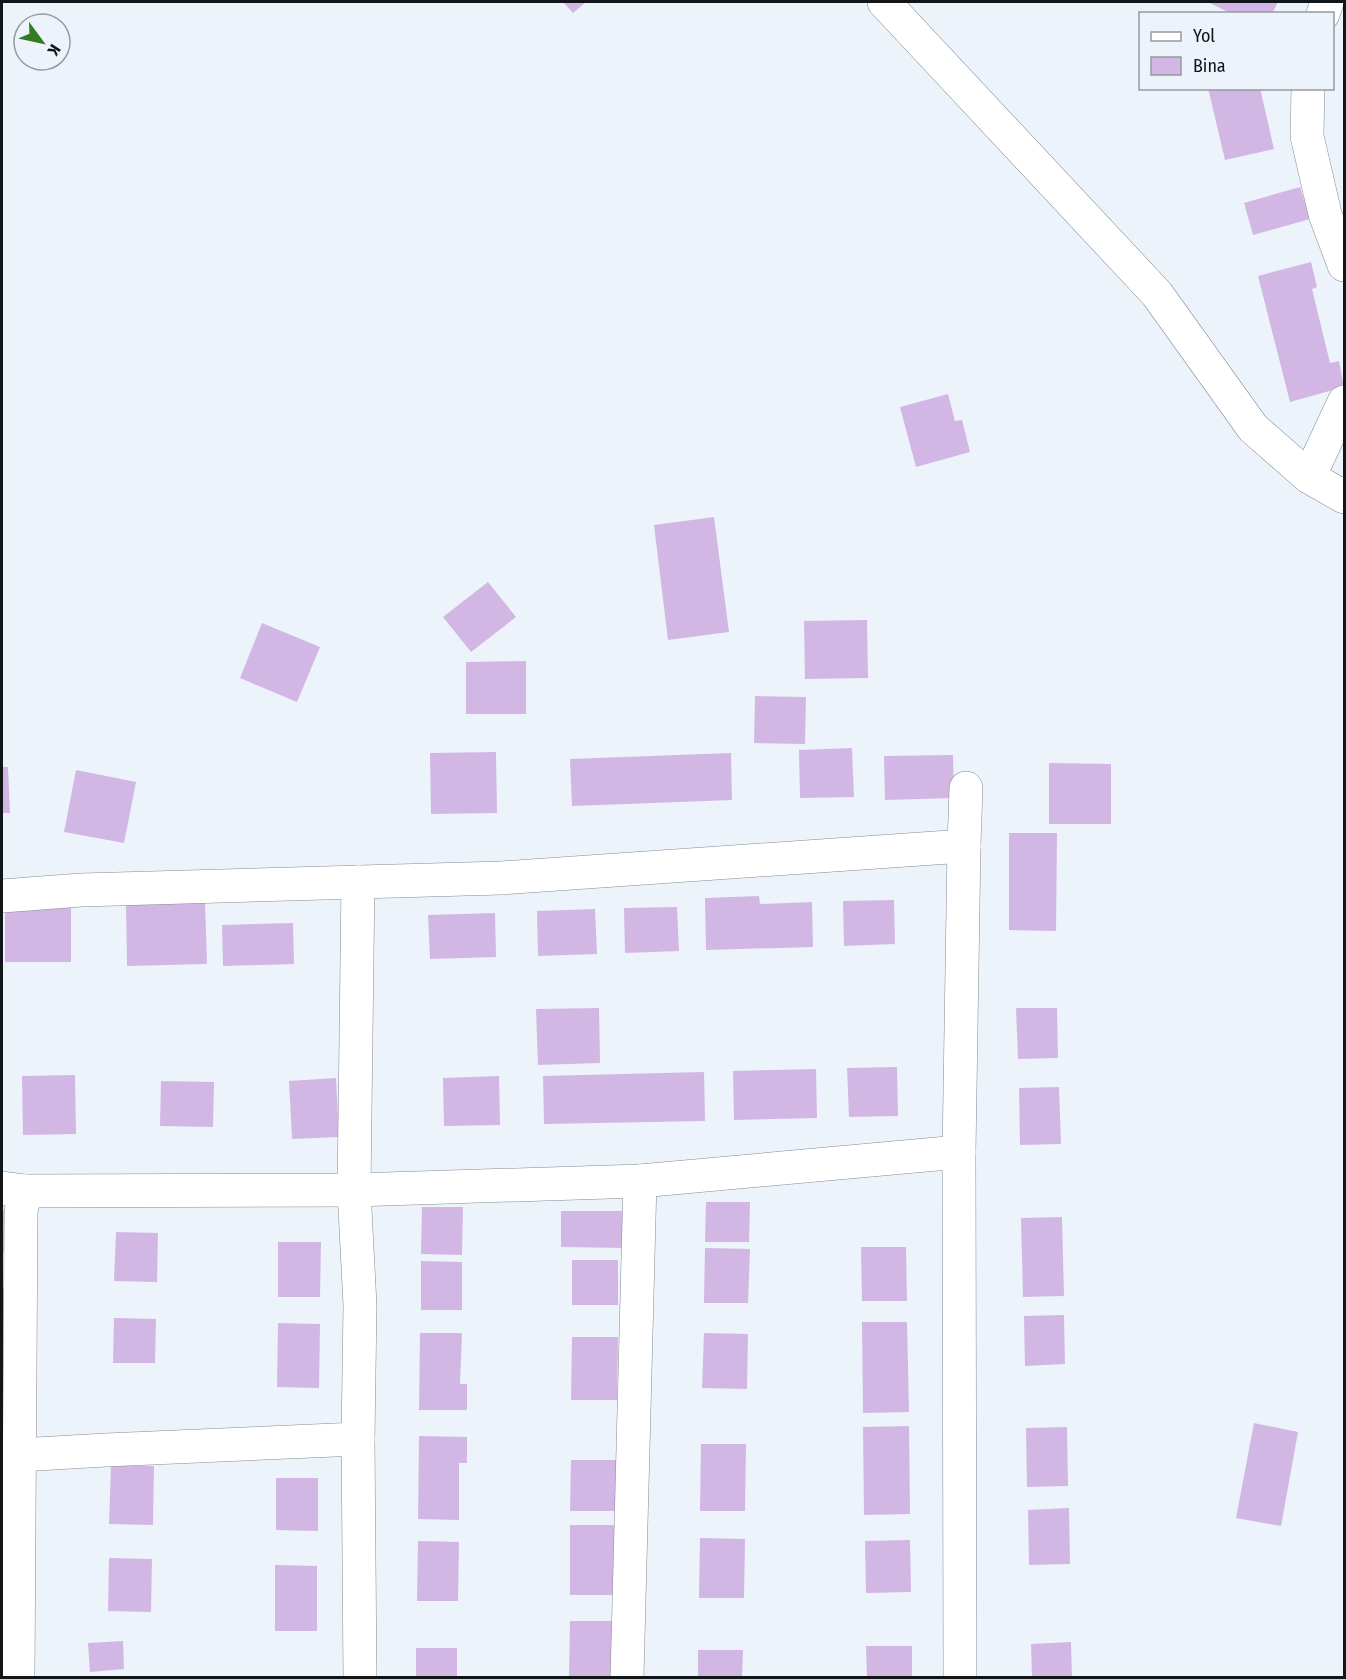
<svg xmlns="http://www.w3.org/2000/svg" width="1346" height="1679" viewBox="0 0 1346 1679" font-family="'Fira Sans Condensed',sans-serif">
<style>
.building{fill:#d2b7e5}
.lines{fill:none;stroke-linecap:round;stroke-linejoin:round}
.minor-casing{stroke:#858b92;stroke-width:34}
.minor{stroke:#fff;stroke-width:33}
</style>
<rect width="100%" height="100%" fill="#ecf3fb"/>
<g class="building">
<path d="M563 2H586L573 13Z"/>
<path d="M1208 2H1278L1272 14H1232Z"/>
<path d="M1208 88H1260L1274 149 1225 160Z"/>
<path d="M1300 187 1310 219 1253 235 1244 203Z"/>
<path d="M1311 262 1317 287 1312 289 1330 363 1339 361 1344 387 1290 402 1258 276Z"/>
<path d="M948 394 955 421 962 420 970 452 916 467 900 407Z"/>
<path d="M714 517 729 632 668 640 654 525Z"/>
<path d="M488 582 516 617 471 652 443 617Z"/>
<path d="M867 620 868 678 805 679 804 621Z"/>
<path d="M262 623 320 647 297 702 240 678Z"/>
<path d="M526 661V714H466V662Z"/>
<path d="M755 696 806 697 805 744 754 743Z"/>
<path d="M852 748 854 797 800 798 799 750Z"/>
<path d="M496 752 497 813 431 814 430 753Z"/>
<path d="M731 753 732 800 572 806 570 759Z"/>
<path d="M953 755 954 798 885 800 884 756Z"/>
<path d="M1049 763 1111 764V824H1049Z"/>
<path d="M2 767H8L10 813H2Z"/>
<path d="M76 770 136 782 124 843 64 832Z"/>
<path d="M1009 833H1057L1056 931 1009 930Z"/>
<path d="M759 896 760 904 812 902 813 947 706 950 705 898Z"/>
<path d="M894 900 895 944 844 946 843 901Z"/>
<path d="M205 902 207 964 127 966 126 904Z"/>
<path d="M71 905V962H5V906Z"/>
<path d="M677 907 679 951 625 953 624 908Z"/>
<path d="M595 909 597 954 538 956 537 911Z"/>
<path d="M495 913 496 957 430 959 428 915Z"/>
<path d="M293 923 294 964 223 966 222 925Z"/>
<path d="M599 1008 600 1063 538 1065 536 1009Z"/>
<path d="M1016 1008H1057L1058 1058 1018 1059Z"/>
<path d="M897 1067 898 1116 849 1117 847 1068Z"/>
<path d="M816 1069 817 1118 734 1120 733 1071Z"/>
<path d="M704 1072 705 1121 544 1124 543 1076Z"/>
<path d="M75 1075 76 1134 23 1135 22 1076Z"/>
<path d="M499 1076 500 1125 444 1126 443 1078Z"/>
<path d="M336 1078 339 1137 292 1139 289 1081Z"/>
<path d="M161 1081 214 1082 213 1127 160 1126Z"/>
<path d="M1059 1087 1061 1144 1020 1145 1019 1088Z"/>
<path d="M706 1202H750L749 1242H705Z"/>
<path d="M422 1207H463L462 1255 421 1254Z"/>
<path d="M2 1210H7L5 1252H2Z"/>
<path d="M561 1211H628V1248L561 1247Z"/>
<path d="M1062 1217 1064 1296 1023 1297 1021 1218Z"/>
<path d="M116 1232 158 1233 157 1282 114 1281Z"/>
<path d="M278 1242H321L320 1297H278Z"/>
<path d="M861 1247H906L907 1301H862Z"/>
<path d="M705 1248 750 1249 748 1303H704Z"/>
<rect x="572" y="1260" width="46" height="45"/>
<path d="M421 1261 462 1262V1310H421Z"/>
<rect x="2" y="1288" width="4" height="74"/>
<path d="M1064 1315 1065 1364 1025 1366 1024 1316Z"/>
<path d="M114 1318 156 1319 155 1363H113Z"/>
<path d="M862 1322H907L909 1412 863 1413Z"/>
<path d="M278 1323 320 1324 319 1388 277 1387Z"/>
<path d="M420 1333H462L460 1384H467V1410H419Z"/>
<path d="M704 1333 748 1334 747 1389 702 1388Z"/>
<path d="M572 1337H618L617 1400H571Z"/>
<path d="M1254 1423 1298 1432 1281 1526 1236 1518Z"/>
<path d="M909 1426 910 1514 864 1515 863 1427Z"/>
<path d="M1067 1427 1068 1486 1027 1487 1026 1428Z"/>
<path d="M419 1436 467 1437V1463H459V1520L418 1519Z"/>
<path d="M701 1444H746L745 1511H700Z"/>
<path d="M571 1460H617V1511H570Z"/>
<path d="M111 1465 154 1466 153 1525 109 1524Z"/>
<path d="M276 1478H318V1531L276 1530Z"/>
<path d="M1069 1508 1070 1564 1029 1565 1028 1510Z"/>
<rect x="570" y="1525" width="46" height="70"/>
<path d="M700 1538 745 1539 744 1598H699Z"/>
<path d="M910 1540 911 1592 866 1593 865 1541Z"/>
<path d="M418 1541 459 1542 458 1601H417Z"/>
<path d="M109 1558 152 1559 151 1612 108 1611Z"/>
<path d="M275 1565 317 1566V1631H275Z"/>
<path d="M570 1621H616V1677H569Z"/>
<path d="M123 1641 124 1669 90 1672 88 1643Z"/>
<path d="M1071 1642 1072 1677H1032L1031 1644Z"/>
<path d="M866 1646H912V1677H867Z"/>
<rect x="416" y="1648" width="41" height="29"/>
<path d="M698 1650H743L742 1677H698Z"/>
</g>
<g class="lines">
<g class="minor-casing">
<g id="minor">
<path d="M884 2 1157 294 1253 428 1309 477 1344 497"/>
<path d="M1323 14 1327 2"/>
<path d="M1308 88 1307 136 1325 214 1344 265"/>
<path d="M1309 477 1344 402"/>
<path d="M358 882 354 1190 360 1305 358 1439 360 1678"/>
<path d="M2 896 81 890 501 878 964 846"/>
<path d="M2 1188 25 1191 354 1190 640 1181 959 1152"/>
<path d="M19 1455 106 1450 358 1439"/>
<path d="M18 1678 21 1212 25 1191"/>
<path d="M627 1678 640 1181"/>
<path d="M960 1678 959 1152 964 846 966 788"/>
</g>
</g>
<use href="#minor" class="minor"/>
</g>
<rect width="1346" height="1679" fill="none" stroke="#131619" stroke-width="6"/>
<rect x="1139" y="12" width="195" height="78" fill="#ecf3fb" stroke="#959ba1" stroke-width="1.5"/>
<rect x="1151" y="32" width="30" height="9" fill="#ffffff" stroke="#959ba1" stroke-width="1.5"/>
<text x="1193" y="42" font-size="18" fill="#131619">Yol</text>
<rect x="1151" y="57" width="30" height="18" fill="#d2b7e5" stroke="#959ba1" stroke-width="1.5"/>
<text x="1193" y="72" font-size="18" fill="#131619">Bina</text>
<g transform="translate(42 42) rotate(123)"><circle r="28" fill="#ecf3fb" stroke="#959ba1" stroke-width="1.5"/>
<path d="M0-4.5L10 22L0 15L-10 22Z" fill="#337c21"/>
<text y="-9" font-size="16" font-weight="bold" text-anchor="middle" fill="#131619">K</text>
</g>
</svg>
